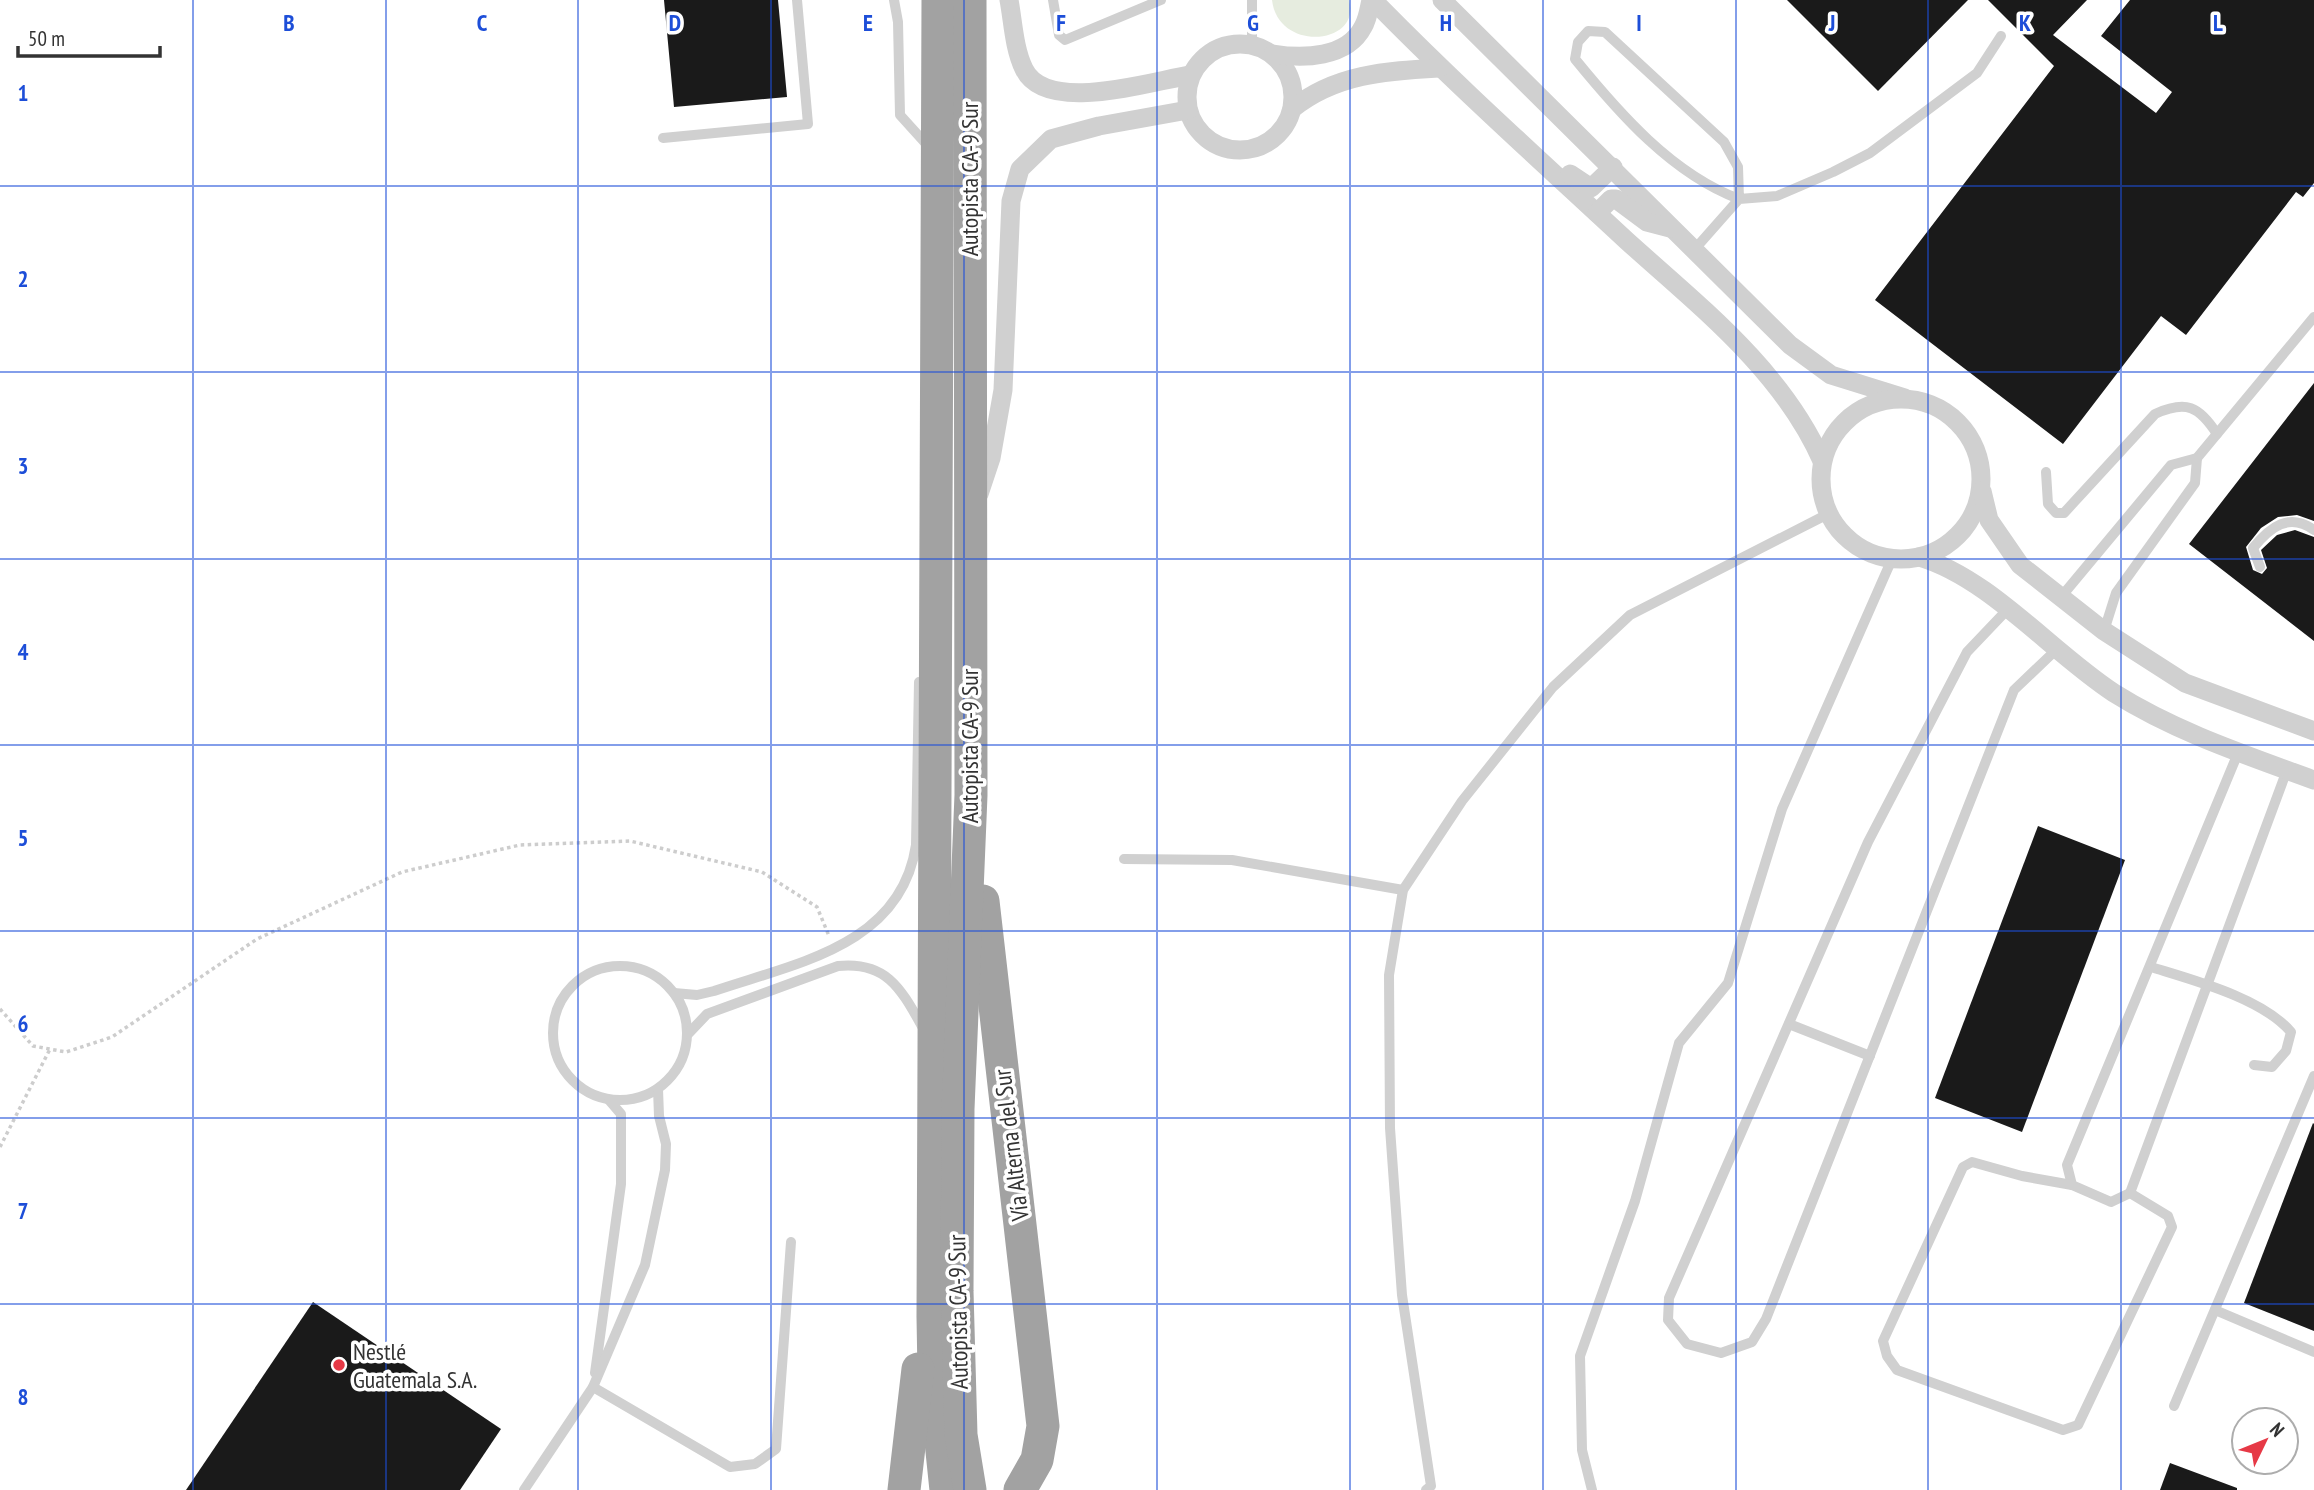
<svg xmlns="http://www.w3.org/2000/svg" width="2314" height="1490" viewBox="0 0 2314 1490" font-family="'PT Sans Narrow',sans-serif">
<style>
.green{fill:#e6ecdf}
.building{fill:#1a1a1a}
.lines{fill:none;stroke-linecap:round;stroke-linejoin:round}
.path{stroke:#cdcdcd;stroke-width:3.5;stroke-dasharray:3.5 3.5;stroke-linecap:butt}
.service{stroke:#d0d0d0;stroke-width:10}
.minor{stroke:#d0d0d0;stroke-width:19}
.trunk{stroke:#a2a2a2;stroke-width:33}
.grid{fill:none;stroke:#1d4ed8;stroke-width:2;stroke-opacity:0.55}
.poi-dot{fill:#e63946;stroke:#fff;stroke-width:2.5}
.labels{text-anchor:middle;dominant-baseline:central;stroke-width:7;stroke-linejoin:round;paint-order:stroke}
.street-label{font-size:24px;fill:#333;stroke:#fff}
.poi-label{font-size:24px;fill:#333;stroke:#fff;text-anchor:start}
.grid-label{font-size:23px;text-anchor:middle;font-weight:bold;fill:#1d4ed8;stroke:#fff;stroke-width:7;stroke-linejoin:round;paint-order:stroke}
</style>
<rect width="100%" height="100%" fill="#fff"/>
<path class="green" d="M1272 0H1349C1362 45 1278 53 1272 0Z"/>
<g class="building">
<path d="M664 0H778L787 97 674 107Z"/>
<path d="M1787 0H1968L1878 91Z"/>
<path d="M1988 0H2087L2053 35 2156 113 2172 92 2101 36 2130 0H2314V183L2303 197 2296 192 2186 335 2161 316 2063 444 1875 300 2054 66Z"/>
<path d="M2314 383V521L2297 515 2278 517 2261 528 2246 547 2253 570 2262 574 2267 568 2261 550 2277 535 2295 530 2314 537V641L2189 544Z"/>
<path d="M2038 826 2125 860 2022 1132 1935 1098Z"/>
<path d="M2313 1123 2314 1124V1331L2244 1303Z"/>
<path d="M313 1302 501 1429 460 1490H186Z"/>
<path d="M2170 1463 2237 1488V1490H2160Z"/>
</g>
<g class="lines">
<g class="path">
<path d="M0 1009 33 1046 66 1052 112 1037 257 939 402 872 520 845 630 841 762 872 817 907 829 936"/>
<path d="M0 1147 50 1049"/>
</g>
<g class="service">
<path d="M894 0 898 22 900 115 928 146"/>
<path d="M1053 0 1059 35 1065 40 1161 0"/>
<path d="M1252 44V0"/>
<path d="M663 138 808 124 797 0"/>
<path d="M1694 250 1739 199C1672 174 1619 113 1575 59L1578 42 1588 31 1605 32 1724 142 1738 167 1739 199 1777 196 1833 172 1870 153 1977 73 2001 36"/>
<path d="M2046 472 2048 504 2056 513H2064L2155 414C2186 400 2199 406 2217 434"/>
<path d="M2260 567 2253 548C2270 527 2289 512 2314 530"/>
<path d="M2061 597 2171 465 2197 458 2314 317"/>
<path d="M2007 610 1967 652 1868 842 1669 1298 1668 1320 1687 1344 1721 1353 1752 1342 1766 1319 2014 690 2057 649"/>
<path d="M2104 631 2116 593 2195 483 2197 458"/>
<path d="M2238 753 2067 1165 2072 1185 2111 1202 2130 1193 2287 770"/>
<path d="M1124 859 1232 860 1403 890"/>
<circle cx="620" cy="1033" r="67"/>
<path d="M2151 967C2193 980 2262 998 2291 1032L2286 1051 2272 1067 2254 1065"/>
<path d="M674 993 697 995 714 991C796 963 901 946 916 845L919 682"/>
<path d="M1789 1024 1870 1056"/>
<path d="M688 1034 707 1014 838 966C887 961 901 989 923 1028"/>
<path d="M2072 1185 2022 1176 1972 1162 1963 1167 1883 1341 1887 1356 1897 1370 2063 1430 2078 1425 2172 1227 2168 1216 2130 1193"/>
<path d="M2215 1310 2314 1352"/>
<path d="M595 1373 621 1184V1114L609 1100"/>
<path d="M593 1387 730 1467 755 1464 776 1449 791 1242"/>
<path d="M2174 1406 2314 1076"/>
<path d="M524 1490 593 1387 645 1265 665 1170 666 1144 659 1116 658 1089"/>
<path d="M1426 1490 1431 1486 1402 1295 1390 1128 1389 975 1403 890 1462 801 1553 687 1630 615 1828 514"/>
<path d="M1592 1490 1582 1450 1580 1356 1635 1201 1679 1043 1728 983 1782 809 1892 559"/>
</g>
<g class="minor">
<path d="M1009 0C1013 21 1014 49 1024 69 1046 115 1151 81 1191 75"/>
<path d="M1373 0C1455 84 1541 161 1627 241 1699 306 1782 370 1822 461"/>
<path d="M1442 0 1790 345 1831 375 1905 398"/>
<circle cx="1240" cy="97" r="53"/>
<path d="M1273 54C1303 59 1347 58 1363 27 1368 19 1369 8 1371 0"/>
<path d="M1292 109C1335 74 1386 71 1439 68"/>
<path d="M1570 174 1591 188 1613 167"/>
<path d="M1597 213 1611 199H1616L1647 222 1670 228"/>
<circle cx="1901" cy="479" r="80"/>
<path d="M1982 491 1989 520 2020 565 2104 631 2185 683 2314 731"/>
<path d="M979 494 991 458 1003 390 1011 201 1020 169 1051 139 1099 126 1188 110"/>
<path d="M1919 557C1990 578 2051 652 2114 693 2176 732 2246 755 2314 780"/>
</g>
<g class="trunk">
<path d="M938 0 933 1317 934 1374 946 1490"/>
<path d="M983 901 1043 1426 1037 1460 1020 1490"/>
<path d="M904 1490 918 1369"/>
<path d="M970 1490 961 1435 957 1291 958 1109 971 795 970 0"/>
</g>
</g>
<path class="grid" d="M193 0V1490M386 0V1490M578 0V1490M771 0V1490M964 0V1490M1157 0V1490M1350 0V1490M1543 0V1490M1736 0V1490M1928 0V1490M2121 0V1490M0 186H2314M0 372H2314M0 559H2314M0 745H2314M0 931H2314M0 1118H2314M0 1304H2314"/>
<circle class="poi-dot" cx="339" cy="1365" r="7"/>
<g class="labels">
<g class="street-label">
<text transform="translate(969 179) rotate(-90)">Autopista CA-9 Sur</text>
<text transform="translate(969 746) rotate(-90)">Autopista CA-9 Sur</text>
<text transform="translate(1011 1145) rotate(-97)">Vía Alterna del Sur</text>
<text transform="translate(958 1312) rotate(-91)">Autopista CA-9 Sur</text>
</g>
<g class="poi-label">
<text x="353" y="1351">Nestlé<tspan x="353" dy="28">Guatemala S.A.</tspan></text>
</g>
</g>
<g class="grid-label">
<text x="289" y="31">B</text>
<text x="482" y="31">C</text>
<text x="675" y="31">D</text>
<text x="868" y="31">E</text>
<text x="1061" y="31">F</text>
<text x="1253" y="31">G</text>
<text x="1446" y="31">H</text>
<text x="1639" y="31">I</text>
<text x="1832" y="31">J</text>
<text x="2025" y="31">K</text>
<text x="2218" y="31">L</text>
<text x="23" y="101">1</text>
<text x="23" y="287">2</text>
<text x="23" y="474">3</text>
<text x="23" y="660">4</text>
<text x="23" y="846">5</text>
<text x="23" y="1032">6</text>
<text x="23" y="1219">7</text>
<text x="23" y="1405">8</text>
</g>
<g transform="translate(2265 1441) rotate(47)"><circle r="33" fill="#ffffff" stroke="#adadad" stroke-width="2"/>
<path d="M0-5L12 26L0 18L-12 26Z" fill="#e63946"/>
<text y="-10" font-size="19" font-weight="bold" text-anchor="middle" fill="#333333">N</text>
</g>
<path d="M18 46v10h142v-10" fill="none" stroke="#333333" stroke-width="3.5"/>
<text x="28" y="46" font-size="21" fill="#333333" stroke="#ffffff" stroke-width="5" paint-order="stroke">50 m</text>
</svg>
